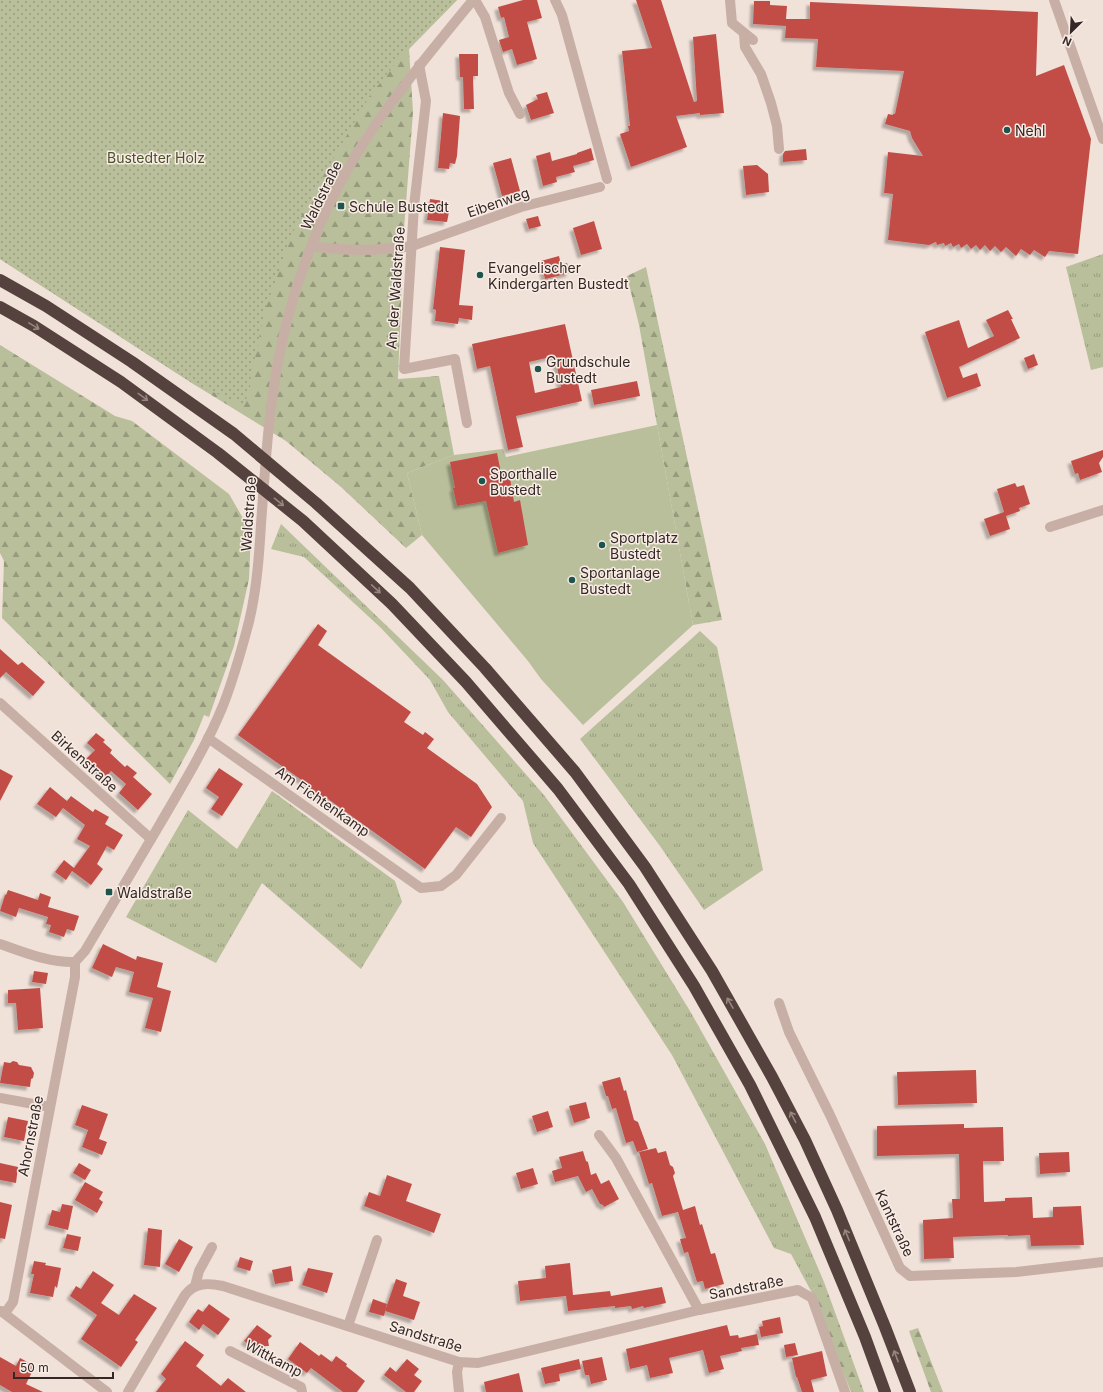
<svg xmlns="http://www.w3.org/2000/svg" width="1103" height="1392" viewBox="0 0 1103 1392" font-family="Inter,sans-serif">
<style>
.grass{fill:url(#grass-tufts)}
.forest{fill:url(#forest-firs)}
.park{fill:url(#park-dots)}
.garden{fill:#b9bf9a}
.building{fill:#c24e46;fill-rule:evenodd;filter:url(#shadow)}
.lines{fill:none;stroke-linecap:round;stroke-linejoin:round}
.minor{stroke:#c8afa6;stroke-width:10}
.highway{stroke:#55413e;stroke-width:12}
.oneway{stroke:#968581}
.poi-dot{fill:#1e544e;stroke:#f8ece5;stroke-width:1.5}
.labels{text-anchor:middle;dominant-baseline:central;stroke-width:3;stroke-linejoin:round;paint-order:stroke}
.poi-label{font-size:14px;fill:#342826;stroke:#f8ece5;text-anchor:start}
.park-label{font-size:14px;fill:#4a512b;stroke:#f8ece5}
.street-label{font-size:14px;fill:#342826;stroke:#f8ece5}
</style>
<defs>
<pattern id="grass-tufts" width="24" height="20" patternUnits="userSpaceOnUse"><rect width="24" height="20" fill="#b9bf9a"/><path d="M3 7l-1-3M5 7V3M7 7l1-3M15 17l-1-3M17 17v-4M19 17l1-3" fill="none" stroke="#979b7d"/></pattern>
<pattern id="forest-firs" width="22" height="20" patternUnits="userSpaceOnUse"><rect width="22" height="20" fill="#b9bf9a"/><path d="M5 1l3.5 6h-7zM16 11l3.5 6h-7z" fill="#979b7d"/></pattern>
<pattern id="park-dots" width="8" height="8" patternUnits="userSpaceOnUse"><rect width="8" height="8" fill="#b9bf9a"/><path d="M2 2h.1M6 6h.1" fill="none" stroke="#979b7d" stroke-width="1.8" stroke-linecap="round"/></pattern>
<filter id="shadow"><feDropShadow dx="-3.5" dy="3.5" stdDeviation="1" flood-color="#0004"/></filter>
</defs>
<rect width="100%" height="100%" fill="#f0e1d9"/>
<g class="grass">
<path d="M1103 254V367L1091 370 1066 267Z"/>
<path d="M281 524 443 680 544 795 623 902 690 1011 765 1144 824 1282 811 1291 791 1254 774 1248 672 1055 533 843 523 801 448 712 430 680 381 628 304 557 271 549Z"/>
<path d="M700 631 717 647 763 870 704 910 660 846 580 739Z"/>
<path d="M272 791 395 881 402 902 361 969 262 883 216 963 126 917 188 810 237 849Z"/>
</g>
<g class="forest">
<path d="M0 0H457L409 49 413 112 404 229 398 379 439 376 454 455 407 473 422 535 406 548 341 487 286 441 195 385 0 259Z"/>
<path d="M646 267 722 620 693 625 639 325 627 276Z"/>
<path d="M0 345 115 416 132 421 229 494 251 532 249 579 234 646 209 717 204 715 194 740 170 784 2 618 4 561 0 553Z"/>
<path d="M824 1282 864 1392H851L811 1291Z"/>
<path d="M918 1328 943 1392H931L909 1331Z"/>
</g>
<path class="park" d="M0 0H457L398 60 369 97 315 190 293 232 265 310 245 405 195 385 0 259Z"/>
<path class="garden" d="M657 425 693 625 583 725 541 679 528 661 422 535 407 473 454 455 503 449 506 457Z"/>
<g class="building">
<path d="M523 0H537L542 18 527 22 537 59 517 65 512 49 503 52 499 40 509 37 504 17 501 18 498 7Z"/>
<path d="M636 0H661L694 102 697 101 693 37 716 34 724 113 700 115V113L676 116 687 147 631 167 620 134 629 131 628 126H630L622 51 652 48Z"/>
<path d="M754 1H770V5L787 6 786 19H810V2L1038 12 1036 76 1064 65 1091 139 1078 254 1049 251 1045 257 1034 250 1030 255 1021 249 1016 256 1006 247 1001 252 995 246 990 251 985 245 980 250 976 245 971 249 967 244 961 248 959 244 953 247 951 243 945 246 944 243 937 245 936 242 929 245 888 240 893 194 884 193 888 152 923 156 912 138 910 131 885 124 888 114 893 115V114H895L904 71 816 67 818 39 785 38 786 26 753 24Z"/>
<path d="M459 54H478V76H473L474 109H464L463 77H460Z"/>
<path d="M547 92 554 113 531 120 526 105 538 99 536 95Z"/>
<path d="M443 113 460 116 457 156 455 164 450 163 449 169 438 168Z"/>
<path d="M591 148 594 160 573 166 575 172 556 177 557 182 543 186 536 156 550 152 552 161 577 154V153Z"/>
<path d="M806 149 807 160 783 162V154L785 151Z"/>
<path d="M511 158 520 191 502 196 493 163Z"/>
<path d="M757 165 768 174 769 192 746 195 743 166Z"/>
<path d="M430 199 444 201 443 211 449 212 447 222 427 220Z"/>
<path d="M538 216 541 226 529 229 526 219Z"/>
<path d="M594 221 602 249 581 255 573 228Z"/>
<path d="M440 247 465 250 459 305 473 306 472 320 459 318 458 324 435 321 436 310 433 309Z"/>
<path d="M559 256 561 265 567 263 570 273 545 279 541 261Z"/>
<path d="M1008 310 1013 319H1011L1020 338 959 367 963 378 977 373 981 386 947 398 925 332 959 320 968 348 994 336 986 320Z"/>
<path d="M565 324 582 401 516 416 523 447 508 450 490 366 477 369 472 344ZM555 356 561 387 535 393 529 362Z"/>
<path d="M1034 354 1038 365 1028 369 1024 358Z"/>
<path d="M637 381 640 396 594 405 591 390Z"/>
<path d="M1103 450V457L1099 463 1102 472 1080 480 1078 473 1075 474 1071 461Z"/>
<path d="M497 453 501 473 509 472 514 502 520 500 528 545 498 553 486 501 457 506 453 488H455L450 462Z"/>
<path d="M1015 483 1017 487 1024 485 1030 504 1019 508 1020 511 1006 516 1010 529 990 536 984 519 1004 512 997 489Z"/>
<path d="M318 624 327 631 318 645 411 712 404 722 423 735 425 732 434 739 427 748 477 784 492 807 471 837 456 827 425 869 328 799 315 796 310 786 238 735Z"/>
<path d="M0 649 18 665 22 662 45 682 33 696 6 672 0 678Z"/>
<path d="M96 733 105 740 103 742 112 750 110 753 125 767 127 765 137 773 133 777 152 794 138 810 119 793 126 784 111 771 106 777 86 759 95 750 87 743Z"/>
<path d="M219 768 243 784 222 816 211 809 219 797 206 788Z"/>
<path d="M0 769 13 776 0 801Z"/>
<path d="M50 787 67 801 71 796 93 812 95 809 109 817 105 824 123 835 114 850 107 846 97 864 103 869 91 885 72 871 66 880 55 872 64 860 74 868 90 846 77 839 85 825 63 808 56 817 37 804Z"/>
<path d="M8 890 38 900 40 893 51 897 48 907 79 916 74 931 67 929 64 937 49 932 51 925 46 924 48 917 19 908 16 917 0 911 5 895H6Z"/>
<path d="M103 944 136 960 137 956 163 963 157 987 171 991 161 1032 145 1028 153 998 129 992 134 972 116 967 112 977 92 968Z"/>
<path d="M34 971 48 973 46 984 32 982Z"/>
<path d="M40 988 43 1028 18 1030 16 1003H8V990Z"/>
<path d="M13 1061 17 1062 19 1065 31 1067 34 1073 33 1078 31 1079 30 1087 0 1083 4 1062 10 1063Z"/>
<path d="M976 1070 977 1103 898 1105 897 1072Z"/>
<path d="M620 1077 624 1091 626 1090 634 1120 638 1122 648 1149 637 1152 633 1141 626 1143 616 1108 612 1109 608 1096H606L602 1082Z"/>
<path d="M586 1102 590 1118 574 1123 569 1106Z"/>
<path d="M82 1105 108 1114 99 1139 107 1142 102 1155 82 1147 88 1130 75 1125Z"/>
<path d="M548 1111 553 1127 537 1132 532 1116Z"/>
<path d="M8 1117 28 1121 24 1141 4 1137Z"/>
<path d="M964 1124V1128L1003 1127 1004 1161H983L984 1202 1005 1201V1198L1032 1197 1033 1218 1053 1217V1207L1081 1206 1084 1245 1031 1246 1030 1235 1008 1236V1235L953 1237 954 1258 924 1259 923 1220 953 1218 952 1199H960L959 1154 877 1156V1126Z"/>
<path d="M656 1148 658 1153 666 1151 670 1165 673 1167 675 1173 673 1176 683 1210 695 1206 700 1225 702 1224 711 1254 715 1253 724 1284 705 1289 703 1281 697 1282 688 1252 684 1253 680 1239 686 1238 678 1212 662 1216 652 1183 649 1184 639 1152Z"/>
<path d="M583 1151 586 1161 588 1162 591 1175 596 1173 601 1184 609 1180 619 1199 604 1207 603 1205 600 1204 592 1189 586 1192 578 1176 555 1182 552 1171 562 1168 559 1157Z"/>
<path d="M1069 1152 1070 1172 1040 1174 1039 1153Z"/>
<path d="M0 1163 18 1167 16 1183 0 1180Z"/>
<path d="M79 1163 91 1170 85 1180 73 1173Z"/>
<path d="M533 1168 538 1184 521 1189 516 1173Z"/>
<path d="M387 1175 412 1184 406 1201 441 1214 434 1233 364 1206 369 1192 380 1196Z"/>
<path d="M85 1182 103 1192 99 1199 103 1202 97 1213 75 1200Z"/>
<path d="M0 1202 12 1205 5 1239 0 1238Z"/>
<path d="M62 1204 73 1206 68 1230 48 1225 52 1210 60 1212Z"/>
<path d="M148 1228 162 1230 160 1267 144 1265Z"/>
<path d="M67 1234 81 1237 78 1251 63 1248Z"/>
<path d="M179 1239 193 1247 179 1272 165 1264Z"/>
<path d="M240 1257 253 1261 250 1271 237 1267Z"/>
<path d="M34 1261 46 1263 45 1265 61 1268 57 1288 55 1286 53 1297 30 1293 34 1274H31Z"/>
<path d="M570 1263 573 1295 610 1291 611 1296 662 1287 666 1303 644 1308 643 1306 632 1309 631 1306 615 1308V1306L568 1311 566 1296 520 1301 518 1281 546 1278 545 1266Z"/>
<path d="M291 1266 293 1281 275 1284 272 1270Z"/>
<path d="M308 1268 333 1273 327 1293 302 1285Z"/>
<path d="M93 1271 114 1285 101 1303 119 1315 134 1294 157 1308 135 1340 138 1342 121 1367 81 1339 97 1315 70 1296 76 1286 81 1289Z"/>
<path d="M396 1279 407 1283 403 1296 420 1302 414 1320 385 1311Z"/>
<path d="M373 1299 387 1304 384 1316 369 1312Z"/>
<path d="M209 1304 230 1319 218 1335 203 1324 199 1330 189 1322 198 1309 203 1312Z"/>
<path d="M780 1317 783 1333 761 1337 759 1327 763 1326 762 1321Z"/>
<path d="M257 1325 272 1336 268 1340 269 1346H263L260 1351 244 1341Z"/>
<path d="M727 1325 730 1336 738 1335 739 1338 757 1334 759 1345 741 1348 742 1351 720 1356 724 1369 709 1373 703 1350 669 1358 673 1373 650 1378 647 1365 630 1369 626 1349Z"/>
<path d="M185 1341 204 1355 196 1366 221 1386 228 1378 246 1392H156L166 1379 161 1374Z"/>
<path d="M300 1342 319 1356 321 1354 332 1362 336 1356 347 1364 346 1366 365 1381 357 1392H343L311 1368 307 1373 288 1359Z"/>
<path d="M795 1343 798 1355 786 1357 784 1345Z"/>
<path d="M822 1351 827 1376 811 1380 814 1392H802L797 1377H796L792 1358Z"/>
<path d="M0 1357 16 1366 20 1358 35 1366 26 1384 43 1392H12L0 1385Z"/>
<path d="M602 1357 607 1380 591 1384 589 1375H585L582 1361Z"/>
<path d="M407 1359 419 1369 414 1375 422 1381 414 1392H406L384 1375 390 1367 396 1372Z"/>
<path d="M579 1359 581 1369 559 1374 560 1381 545 1384 541 1368Z"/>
<path d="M519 1373 523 1392H486L484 1382Z"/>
</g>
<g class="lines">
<g class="minor">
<path d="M475 0 485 17 509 93 520 114"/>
<path d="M555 0 562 15 607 179"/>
<path d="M730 0 732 23 753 40"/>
<path d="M1054 0 1103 139"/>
<path d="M744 34 745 47 761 74 771 103 777 126 779 149"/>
<path d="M419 65 426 101 414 206 404 369 455 359 467 423"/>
<path d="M312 246C344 251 379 251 412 246L521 207 600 187"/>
<path d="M1050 527 1103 510"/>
<path d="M0 703 151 839"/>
<path d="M208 738 421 888 441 886 456 875 501 818"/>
<path d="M0 944C24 952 49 963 75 962L85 951C110 909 135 867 160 824 182 786 205 749 222 708 232 684 239 658 246 633 256 598 259 560 261 524 264 485 266 447 271 408 282 315 313 221 364 142 397 92 435 46 473 0"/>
<path d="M779 1003 789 1032 830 1115 900 1268 910 1276 1016 1272 1103 1262"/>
<path d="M0 1098 50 1107"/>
<path d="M599 1135 616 1158 699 1310"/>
<path d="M195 1286 199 1271 212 1247"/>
<path d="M1 1311 107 1392"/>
<path d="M5 1313 13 1302 75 977V962"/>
<path d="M348 1326 377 1240"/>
<path d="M230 1351 301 1387 302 1392"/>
<path d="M459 1362 457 1372 459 1392"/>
<path d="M128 1392 185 1295C195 1282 209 1283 223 1286L459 1362 478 1363 699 1310 798 1290 812 1298 845 1392"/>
</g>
<g class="highway">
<path d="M0 280 46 306 132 362 234 434 316 503 410 588 485 668 575 772 645 867 712 971 772 1077 805 1140 837 1210 885 1327 910 1392"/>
<path d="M0 307 34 326 121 382 218 453 303 521 392 604 466 682 558 789 629 884 694 986 750 1085 815 1217 865 1337 885 1392"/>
</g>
</g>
<defs><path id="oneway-shaft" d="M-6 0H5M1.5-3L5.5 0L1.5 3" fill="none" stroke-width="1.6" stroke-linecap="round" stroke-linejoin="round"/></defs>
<g class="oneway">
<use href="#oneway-shaft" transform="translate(34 326) rotate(31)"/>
<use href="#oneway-shaft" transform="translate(143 397) rotate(36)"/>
<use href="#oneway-shaft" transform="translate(279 502) rotate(39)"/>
<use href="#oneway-shaft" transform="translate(376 589) rotate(43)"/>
<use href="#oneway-shaft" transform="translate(730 1003) rotate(-120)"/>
<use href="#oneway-shaft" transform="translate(793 1117) rotate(-117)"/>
<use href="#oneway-shaft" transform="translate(847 1235) rotate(-112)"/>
<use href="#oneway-shaft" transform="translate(896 1356) rotate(-111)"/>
</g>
<g class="poi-dot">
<circle cx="1007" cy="130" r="4"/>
<rect x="337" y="202" width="8" height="8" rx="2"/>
<circle cx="480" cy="275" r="4"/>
<circle cx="538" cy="369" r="4"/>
<circle cx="482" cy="481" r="4"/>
<circle cx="602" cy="545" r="4"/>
<circle cx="572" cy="580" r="4"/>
<rect x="105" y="888" width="8" height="8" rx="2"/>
</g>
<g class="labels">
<g class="poi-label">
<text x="1015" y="130">Nehl</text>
<text x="349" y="206">Schule Bustedt</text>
<text x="488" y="267">Evangelischer<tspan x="488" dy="16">Kindergarten Bustedt</tspan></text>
<text x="546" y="361">Grundschule<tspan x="546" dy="16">Bustedt</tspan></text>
<text x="490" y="473">Sporthalle<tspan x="490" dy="16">Bustedt</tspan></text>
<text x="610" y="537">Sportplatz<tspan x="610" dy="16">Bustedt</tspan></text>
<text x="580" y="572">Sportanlage<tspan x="580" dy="16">Bustedt</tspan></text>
<text x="117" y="892">Waldstraße</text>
</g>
<g class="park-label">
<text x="156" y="157">Bustedter Holz</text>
</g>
<g class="street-label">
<text transform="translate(321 195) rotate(-64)">Waldstraße</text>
<text transform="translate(498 202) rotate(-19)">Eibenweg</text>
<text transform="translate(395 288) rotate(-86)">An der Waldstraße</text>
<text transform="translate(248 514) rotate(-86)">Waldstraße</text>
<text transform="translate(85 761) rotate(42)">Birkenstraße</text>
<text transform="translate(323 801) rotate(35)">Am Fichtenkamp</text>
<text transform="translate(30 1136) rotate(-79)">Ahornstraße</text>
<text transform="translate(895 1223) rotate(65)">Kantstraße</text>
<text transform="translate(746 1287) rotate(-11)">Sandstraße</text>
<text transform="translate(426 1336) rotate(17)">Sandstraße</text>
<text transform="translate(274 1358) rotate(28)">Wittkamp</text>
</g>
</g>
<g transform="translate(1071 32) rotate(204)" stroke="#f8ece5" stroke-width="3" paint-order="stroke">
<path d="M0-3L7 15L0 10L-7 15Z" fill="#342826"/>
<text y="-6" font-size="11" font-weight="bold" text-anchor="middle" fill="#342826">N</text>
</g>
<path d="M14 1372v6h99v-6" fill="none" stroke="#342826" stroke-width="2"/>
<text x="20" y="1372" font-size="12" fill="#342826" stroke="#f8ece5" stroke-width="3" paint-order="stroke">50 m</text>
</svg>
